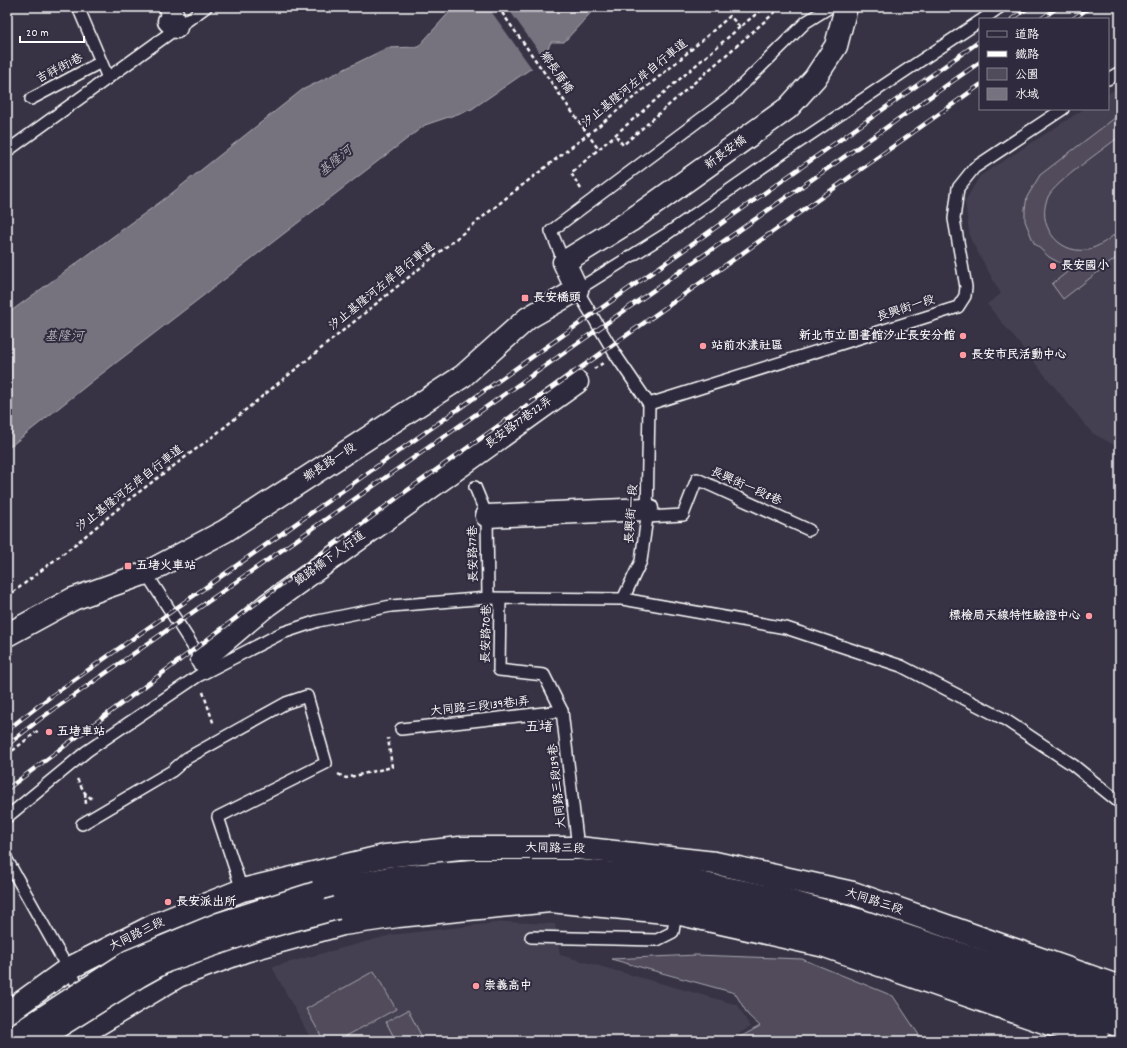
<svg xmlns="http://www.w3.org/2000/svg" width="1127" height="1048" viewBox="0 0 1127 1048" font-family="Dekko,'LXGW WenKai TC',sans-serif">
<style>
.built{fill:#444051}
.green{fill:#514c5c;stroke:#a8a6ae}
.water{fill:#76737f;stroke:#adabb2}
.pier{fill:#373345}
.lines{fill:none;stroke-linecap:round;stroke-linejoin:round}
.lane-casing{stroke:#fff;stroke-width:14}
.street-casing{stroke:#fff;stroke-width:25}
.primary-casing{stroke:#fff;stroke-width:25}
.highway-casing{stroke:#fff;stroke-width:25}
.path{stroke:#fff;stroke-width:2.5;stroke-dasharray:4 3;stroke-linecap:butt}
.lane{stroke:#2f2a3d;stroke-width:11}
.street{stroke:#2f2a3d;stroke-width:22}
.primary{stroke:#2f2a3d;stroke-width:22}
.highway{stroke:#2f2a3d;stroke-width:22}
.rail-casing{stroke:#fff;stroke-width:4.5}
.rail{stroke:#2f2a3d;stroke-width:3;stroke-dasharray:9;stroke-linecap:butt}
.highway-bridge-casing{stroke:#fff;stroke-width:25;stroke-linecap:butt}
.path-bridge{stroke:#fff;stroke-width:2.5;stroke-dasharray:4 3;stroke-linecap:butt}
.highway-bridge{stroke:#2f2a3d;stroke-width:22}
.poi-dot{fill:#ff9aa2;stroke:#2f2a3d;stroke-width:1.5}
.labels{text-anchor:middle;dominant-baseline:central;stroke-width:4;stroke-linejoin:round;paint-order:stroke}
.street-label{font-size:12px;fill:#fff;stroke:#2f2a3d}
.poi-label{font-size:12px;font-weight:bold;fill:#fff;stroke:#2f2a3d;text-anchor:start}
.water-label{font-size:13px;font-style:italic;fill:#b4b2b9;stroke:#2f2a3d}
.quarter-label{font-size:14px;fill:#fff;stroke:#2f2a3d}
</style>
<rect width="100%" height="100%" fill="#373345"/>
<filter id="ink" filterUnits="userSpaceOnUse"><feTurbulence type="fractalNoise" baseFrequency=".025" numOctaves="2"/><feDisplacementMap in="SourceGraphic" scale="8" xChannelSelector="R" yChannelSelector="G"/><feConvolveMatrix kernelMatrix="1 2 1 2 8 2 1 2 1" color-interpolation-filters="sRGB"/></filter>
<g filter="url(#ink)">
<g class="built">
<path d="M1120 86V448L1092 433 987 304 1001 294 970 238 965 201 980 176 1084 109H1108V94Z"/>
<path d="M505 922 555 924 560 955 738 1005 750 1027 726 1041H312L272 967 391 935Z"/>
</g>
<g class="green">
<path d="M1120 114V136C1104 149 1055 182 1048 197 1036 223 1057 254 1086 250 1100 247 1110 238 1120 230V255L1063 299 1052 284 1071 269 1049 257 1034 243 1025 221V209L1027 197 1040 175Z"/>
<path d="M696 955 802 959 893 996 923 1041H733L760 1026 748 1015 735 993 611 959Z"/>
<path d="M374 971 396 1009 337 1041H324L306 1009Z"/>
<path d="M408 1010 424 1041H396L386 1022Z"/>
</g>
<path class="water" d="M454 7H596L564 42H551L542 61 472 109 425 125 95 379 7 449V314L167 197 302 90 387 48 418 47Z"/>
<path class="pier" d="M488 7H507L545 60 543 62 533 70Z"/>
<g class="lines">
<g class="lane-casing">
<g id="lane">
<path d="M78 7 108 78"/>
<path d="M983 19 1000 7"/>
<path d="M1108 79 1120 72"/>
<path d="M31 99 101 62"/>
<path d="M7 151 206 7"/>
<path d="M564 262 551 231 729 98 806 22 830 7"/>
<path d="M649 404 615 354 577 290 668 233 784 152 980 21"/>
<path d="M649 404 958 307 965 296 966 287 954 219 958 188 974 168 1063 109"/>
<path d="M475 487 487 516 488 598"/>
<path d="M647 517 683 515 697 479 809 530"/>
<path d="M146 573 203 662"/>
<path d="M500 599 499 670 544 675 562 711 578 848"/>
<path d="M623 599 641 561 647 517 649 404"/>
<path d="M401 729 562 711"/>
<path d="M7 817 87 751 198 676 282 633 318 621 391 606 488 598 623 599 786 628 901 666 1004 719 1073 765 1120 803"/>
<path d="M82 824 172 771 187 758 286 703 307 696 326 763 218 817 242 890"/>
<path d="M7 860 68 969 84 995"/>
<path d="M531 937 657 940 673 932 676 913"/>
</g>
</g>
<g class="street-casing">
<g id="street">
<path d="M171 12 173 16 169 21 176 27"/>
<path d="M487 516 647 509"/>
<path d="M7 635 73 599 146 573 225 531 463 376 528 318 577 290 564 262 630 221 788 108 815 78 836 46 846 7"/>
<path d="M202 660 267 605 577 382"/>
</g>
</g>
<g class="primary-casing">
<g id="primary">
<path d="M7 1013 68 969 157 924 242 890 385 856 460 848H578L715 863 853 893 1120 987"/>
<path d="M70 1041 178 976 245 951 343 924 398 916 550 901 676 913 825 946 1099 1041"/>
</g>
</g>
<g class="highway-casing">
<g id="highway">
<path d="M316 893 394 877 474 871H579L674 878 781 899 858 920 1120 1007"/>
<path d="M337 908 411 895 516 886 632 893 711 905 822 926 1120 1026"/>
</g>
</g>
<g class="path">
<path d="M616 136 623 145 781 7"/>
<path d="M581 189 571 173 740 27"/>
<path d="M594 369 603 363"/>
<path d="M7 597 78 542 131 498 216 434 511 194 601 124 671 67 730 16 740 27 765 7"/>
<path d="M203 692 214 725"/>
<path d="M7 693 12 695"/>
<path d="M7 755 40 729"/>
<path d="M338 774 346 778 392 767 388 738"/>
<path d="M77 779 85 793 93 800"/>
<path d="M85 793 86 804"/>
</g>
<use href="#lane" class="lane"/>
<use href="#street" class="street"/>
<use href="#primary" class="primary"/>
<use href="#highway" class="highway"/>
<g class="rail-casing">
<g id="rail">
<path d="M1012 19 1029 7"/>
<path d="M1041 19 1058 7"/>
<path d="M1073 19 1090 7"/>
<path d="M7 730 50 697 980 41"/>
<path d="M7 745 40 719 980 62"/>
<path d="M7 789 405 492 980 85"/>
</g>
</g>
<use href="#rail" class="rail"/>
<g class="highway-bridge-casing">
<g id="highway-bridge">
<path d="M7 1041 130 961 219 924 316 893"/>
<path d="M35 1041 139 976 166 961 256 930 337 908"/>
</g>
</g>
<path class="path-bridge" d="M498 7 599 150"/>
<use href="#highway-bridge" class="highway-bridge"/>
</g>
</g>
<g class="poi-dot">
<circle cx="1053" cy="266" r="4"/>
<rect x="521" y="294" width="8" height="8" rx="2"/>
<circle cx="963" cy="336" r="4"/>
<circle cx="703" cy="346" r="4"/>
<circle cx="963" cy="355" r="4"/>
<rect x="124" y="562" width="8" height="8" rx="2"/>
<circle cx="1089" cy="616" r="4"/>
<circle cx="49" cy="732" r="4"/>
<circle cx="168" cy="902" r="4"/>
<circle cx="476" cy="986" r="4"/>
</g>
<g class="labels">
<g class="street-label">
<text transform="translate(60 69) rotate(-27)">吉祥街1巷</text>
<text transform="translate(556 73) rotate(55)">鄉長厝橋</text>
<text transform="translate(635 84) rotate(-39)">汐止基隆河左岸自行車道</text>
<text transform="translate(726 153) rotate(-36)">新長安橋</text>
<text transform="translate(382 287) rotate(-39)">汐止基隆河左岸自行車道</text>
<text transform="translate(906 309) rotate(-18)">長興街一段</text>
<text transform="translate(519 423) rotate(-36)">長安路77巷22弄</text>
<text transform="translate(330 463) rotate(-33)">鄉長路一段</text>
<text transform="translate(746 487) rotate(24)">長興街一段8巷</text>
<text transform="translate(130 489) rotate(-38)">汐止基隆河左岸自行車道</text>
<text transform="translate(632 514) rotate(-86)">長興街一段</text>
<text transform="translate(474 554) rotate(-91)">長安路77巷</text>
<text transform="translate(330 559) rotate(-36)">鐵路橋下人行道</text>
<text transform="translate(487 634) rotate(-89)">長安路70巷</text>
<text transform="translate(480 707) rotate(-6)">大同路三段139巷1弄</text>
<text transform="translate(558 786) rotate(-96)">大同路三段139巷</text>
<text transform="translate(555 849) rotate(1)">大同路三段</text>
<text transform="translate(874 902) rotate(18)">大同路三段</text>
<text transform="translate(137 935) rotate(-26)">大同路三段</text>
</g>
<g class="poi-label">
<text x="1061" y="266">長安國小</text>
<text x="533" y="298">長安橋頭</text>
<text x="955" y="336" text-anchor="end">新北市立圖書館汐止長安分館</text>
<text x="711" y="346">站前水漾社區</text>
<text x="971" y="355">長安市民活動中心</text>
<text x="136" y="566">五堵火車站</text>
<text x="1081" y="616" text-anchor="end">標檢局天線特性驗證中心</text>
<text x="57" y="732">五堵車站</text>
<text x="176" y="902">長安派出所</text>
<text x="484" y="986">崇義高中</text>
</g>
<g class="water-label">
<text transform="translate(336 162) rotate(-39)">基隆河</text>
<text x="64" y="337">基隆河</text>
</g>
<g class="quarter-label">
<text x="539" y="728">五堵</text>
</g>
</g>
<rect width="1127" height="1048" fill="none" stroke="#2f2a3d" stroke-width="24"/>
<rect x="12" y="12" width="1103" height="1024" fill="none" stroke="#fff" stroke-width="1.5" filter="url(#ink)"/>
<rect x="979" y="18" width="130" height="92" fill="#2f2a3d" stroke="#827f8b"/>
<rect x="987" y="31" width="20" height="6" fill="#2f2a3d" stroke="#827f8b"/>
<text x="1015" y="38" font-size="12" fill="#ffffff">道路</text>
<rect x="987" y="51" width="20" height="6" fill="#ffffff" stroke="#827f8b"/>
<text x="1015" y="58" font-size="12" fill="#ffffff">鐵路</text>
<rect x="987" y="68" width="20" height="12" fill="#514c5c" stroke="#827f8b"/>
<text x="1015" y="78" font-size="12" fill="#ffffff">公園</text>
<rect x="987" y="88" width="20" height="12" fill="#76737f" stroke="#827f8b"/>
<text x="1015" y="98" font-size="12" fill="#ffffff">水域</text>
<path d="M20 36v6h64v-6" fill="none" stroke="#ffffff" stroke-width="2"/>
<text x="26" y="36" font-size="12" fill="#ffffff" stroke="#2f2a3d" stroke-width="3" paint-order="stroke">20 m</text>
</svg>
